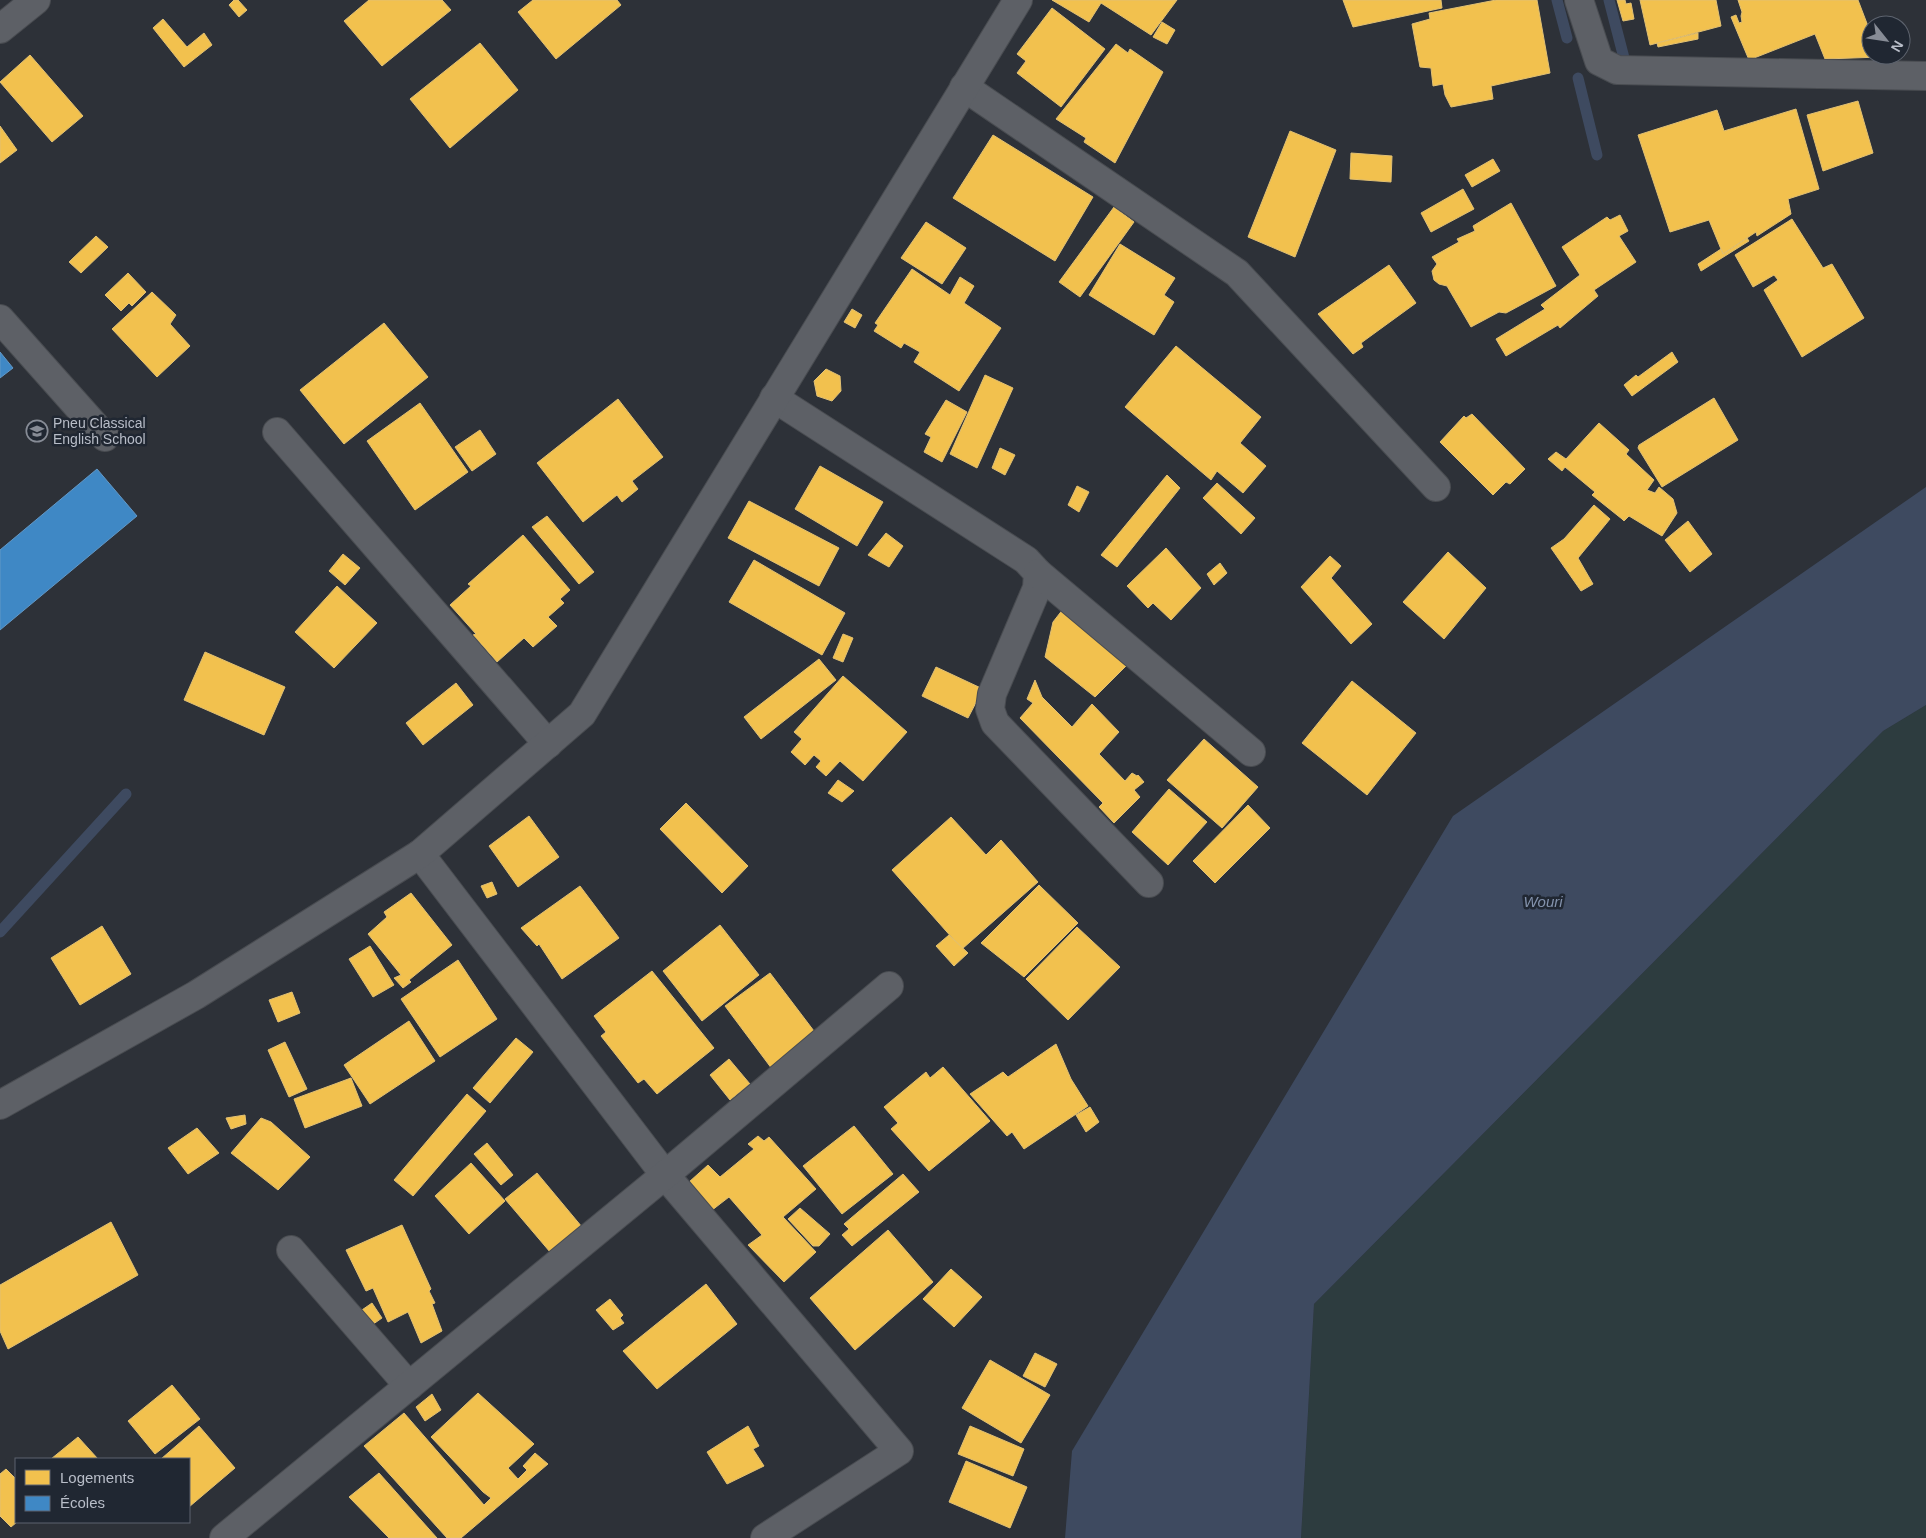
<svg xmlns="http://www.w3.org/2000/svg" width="1926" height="1538" viewBox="0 0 1926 1538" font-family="Helvetica,sans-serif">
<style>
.green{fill:#2d3c3f}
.water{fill:#3e4a60}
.homes{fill:#f2c14e;stroke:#e1c073}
.schools{fill:#3f88c5;stroke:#6398c6}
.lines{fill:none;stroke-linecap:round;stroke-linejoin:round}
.stream{stroke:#3e4a60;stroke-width:11}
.minor-casing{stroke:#494c51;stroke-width:30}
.minor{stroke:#5d6066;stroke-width:28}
.labels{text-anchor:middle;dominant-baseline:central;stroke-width:5;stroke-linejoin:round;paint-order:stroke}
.poi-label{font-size:14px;fill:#b8bdc8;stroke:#202732;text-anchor:start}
.water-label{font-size:15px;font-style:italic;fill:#8392ac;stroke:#202732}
</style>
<rect width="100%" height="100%" fill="#2d3138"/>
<path class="green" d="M1926 705V1538H1301L1314 1304 1883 731Z"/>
<path class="water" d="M1926 487V705L1883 731 1314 1304 1301 1538H1065L1072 1451 1453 816Z"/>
<g class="homes">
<path d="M234 0H238L247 10 239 17 229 5Z"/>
<path d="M369 0H442L451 10 382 66 344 21Z"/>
<path d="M533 0H617L621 5 556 59 518 12Z"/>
<path d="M1052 0H1177L1151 35 1101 3 1089 22Z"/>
<path d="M1343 0H1441L1442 8 1353 27Z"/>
<path d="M1496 0H1537L1550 73 1491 86 1493 99 1451 107 1445 95 1443 84 1433 86 1431 68 1420 67 1412 24 1430 19 1429 13Z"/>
<path d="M1617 0H1625L1626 4 1631 3 1634 19 1623 21Z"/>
<path d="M1640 0H1716L1721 26 1650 45Z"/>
<path d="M1738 0H1858L1871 34V55H1879L1880 57 1825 59 1815 34 1749 60 1731 17 1736 15 1739 23 1742 22 1741 16 1742 12Z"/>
<path d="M1052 8 1105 49 1061 107 1017 73 1026 61 1017 54Z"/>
<path d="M163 19 187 47 204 33 212 45 184 67 153 28Z"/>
<path d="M1162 22 1175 30 1167 44 1153 37Z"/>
<path d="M1698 33V39L1658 47 1657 43Z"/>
<path d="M480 43 518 90 450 148 410 99Z"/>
<path d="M1116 44 1128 53 1130 49 1163 72 1115 163 1084 142 1086 138 1056 119Z"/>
<path d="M30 55 83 116 52 142 0 82Z"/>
<path d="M1858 101 1873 153 1823 171 1807 115Z"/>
<path d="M1796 109 1819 189 1788 199 1791 214 1757 236 1756 232 1723 254 1709 220 1670 232 1638 135 1717 110 1724 131Z"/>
<path d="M0 126 17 150 0 163Z"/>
<path d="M1290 131 1336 150 1295 257 1248 237Z"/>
<path d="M993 135 1093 197 1055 261 953 198Z"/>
<path d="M1351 153 1392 156 1391 182 1350 179Z"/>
<path d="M1493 159 1500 171 1472 187 1465 175Z"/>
<path d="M1463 189 1474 209 1431 232 1421 213Z"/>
<path d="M1511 203 1556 286 1506 313 1499 312 1471 327 1447 286 1439 284 1434 280 1432 271 1437 264 1432 257 1459 242 1457 239 1475 231 1473 226Z"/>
<path d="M1114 207 1134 222 1080 297 1059 282Z"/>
<path d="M1620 215 1628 231 1619 236 1636 262 1594 290 1598 296 1560 328 1558 325 1506 356 1496 339 1545 309 1541 305 1580 275 1562 247 1607 217 1610 220Z"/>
<path d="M1792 219 1823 268 1832 264 1864 318 1802 357 1764 290 1778 280 1774 275 1753 287 1735 255Z"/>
<path d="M926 222 966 248 942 284 901 258Z"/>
<path d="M96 236 108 247 81 273 69 262Z"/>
<path d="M1747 238 1749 241 1701 271 1698 264 1721 249 1723 254Z"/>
<path d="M1120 244 1175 278 1164 295 1174 302 1154 335 1089 295Z"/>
<path d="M1389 265 1416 303 1361 343 1363 347 1353 354 1318 314Z"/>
<path d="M912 269 950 295 960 277 974 286 964 303 1001 328 959 391 914 362 920 352 904 343 901 348 874 331 878 325 875 323Z"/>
<path d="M128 273 146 292 132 306 129 303 121 311 105 295Z"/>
<path d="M152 292 176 315 170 324 190 346 157 377 112 329Z"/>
<path d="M852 309 862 315 855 328 844 322Z"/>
<path d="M384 323 428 377 344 444 300 390Z"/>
<path d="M1176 346 1261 417 1240 443 1266 466 1243 493 1217 471 1211 480 1125 407Z"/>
<path d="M1672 352 1678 362 1632 396 1624 385 1636 375 1638 377Z"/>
<path d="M826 369 840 376 841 391 832 401 817 396 814 381Z"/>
<path d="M985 375 1013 388 977 468 950 454Z"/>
<path d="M1714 398 1738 440 1662 487 1638 448 1639 445Z"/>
<path d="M618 399 663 457 632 481 638 489 622 502 617 495 583 522 537 463Z"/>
<path d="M946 400 967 412 942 462 924 452 931 437 925 434Z"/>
<path d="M420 403 468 472 415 510 367 441Z"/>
<path d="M1472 414 1525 469 1510 484 1506 482 1493 495 1440 442 1464 416 1466 418Z"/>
<path d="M1599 423 1629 450 1626 454 1654 480 1647 490 1655 493 1659 487 1673 499 1677 513 1662 536 1629 516 1624 521 1622 519 1592 495 1595 492 1565 467 1562 471 1548 459 1556 452 1566 459Z"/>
<path d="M480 430 496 454 472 471 455 447Z"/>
<path d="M1000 448 1015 455 1005 475 992 468Z"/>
<path d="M820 466 883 502 857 546 795 509Z"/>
<path d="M1167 475 1180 488 1117 567 1101 555Z"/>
<path d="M1217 483 1255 518 1241 534 1203 498Z"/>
<path d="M1077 486 1089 492 1079 512 1068 505Z"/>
<path d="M749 501 839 548 819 586 728 538Z"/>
<path d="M1594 505 1610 519 1578 558 1593 584 1581 591 1551 548 1564 539Z"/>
<path d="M547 516 594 572 579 584 532 527Z"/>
<path d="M1688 521 1712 554 1690 572 1665 540Z"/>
<path d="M886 533 903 546 889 567 868 555Z"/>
<path d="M523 535 570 590 560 599 564 603 548 617 557 626 533 647 524 638 497 662 473 635 476 634 450 605 471 586 468 584Z"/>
<path d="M1166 548 1201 588 1171 620 1153 603 1148 608 1127 586Z"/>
<path d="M1448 552 1486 588 1444 639 1403 602Z"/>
<path d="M343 554 360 568 345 585 329 571Z"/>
<path d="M1330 556 1341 566 1331 578 1372 624 1351 644 1301 587Z"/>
<path d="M754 560 845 613 822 655 729 602Z"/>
<path d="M1220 563 1227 573 1214 585 1207 574Z"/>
<path d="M337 586 377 623 334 668 295 632Z"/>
<path d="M1067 604 1129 663 1095 697 1045 657 1053 622Z"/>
<path d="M843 634 853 638 843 662 833 658Z"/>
<path d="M205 652 285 687 264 735 184 700Z"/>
<path d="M819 659 836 680 761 739 744 717Z"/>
<path d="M936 667 983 689 968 718 922 696Z"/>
<path d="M843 676 907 732 863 781 840 761 826 776 816 767 821 761 814 755 805 765 791 752 802 739 794 732Z"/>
<path d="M1035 680 1042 697 1072 727 1092 704 1119 732 1099 754 1125 781 1132 773 1137 776 1138 775 1144 782 1134 790 1140 797 1114 823 1099 807 1103 803 1020 718 1033 703 1027 699Z"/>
<path d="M1352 681 1416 733 1367 795 1302 743Z"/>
<path d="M456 683 473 705 423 745 406 723Z"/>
<path d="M1204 739 1258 787 1222 828 1167 780Z"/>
<path d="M838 780 854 791 842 802 828 793Z"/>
<path d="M1169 789 1207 822 1168 865 1132 832Z"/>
<path d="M686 803 748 866 722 893 660 829Z"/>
<path d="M1248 805 1270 828 1215 883 1193 861Z"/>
<path d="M529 816 559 857 518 887 489 846Z"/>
<path d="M951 817 986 855 1001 840 1038 882 962 949 892 870Z"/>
<path d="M492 882 497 894 487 898 481 886Z"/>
<path d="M1039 885 1078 923 1024 977 981 943Z"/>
<path d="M580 886 619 938 562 979 539 944 537 946 521 928Z"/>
<path d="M411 893 452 945 409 980 411 982 403 988 394 978 401 975 368 934 387 917 384 912Z"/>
<path d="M720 925 759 975 702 1021 663 971Z"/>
<path d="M102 926 131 974 80 1005 51 958Z"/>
<path d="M1077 927 1120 967 1068 1020 1026 979Z"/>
<path d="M949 935 968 953 954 966 936 946Z"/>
<path d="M370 946 394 985 373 997 349 959Z"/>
<path d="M458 960 497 1019 440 1057 401 999Z"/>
<path d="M652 971 714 1048 657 1094 644 1079 638 1083 601 1036 606 1032 594 1016Z"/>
<path d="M770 973 817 1035 772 1069 725 1006Z"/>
<path d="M292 992 300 1013 278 1022 269 1000Z"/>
<path d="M409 1021 435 1061 370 1104 344 1065Z"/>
<path d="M516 1038 533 1052 490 1103 473 1088Z"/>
<path d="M285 1042 307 1089 289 1097 268 1050Z"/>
<path d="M1056 1044 1071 1079 1088 1106 1024 1149 1012 1132 1007 1136 970 1094 1003 1072 1008 1077Z"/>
<path d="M729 1059 750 1084 730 1100 710 1075Z"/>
<path d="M943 1067 990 1121 929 1171 891 1129 898 1123 884 1107 926 1072 930 1078Z"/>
<path d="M351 1078 362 1106 305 1128 294 1099Z"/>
<path d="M467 1094 486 1111 413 1196 394 1180Z"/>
<path d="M1090 1107 1099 1122 1086 1132 1076 1115Z"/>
<path d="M245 1115 246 1124 231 1129 226 1118Z"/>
<path d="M261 1118 271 1122 310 1157 278 1190 231 1153Z"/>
<path d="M854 1126 893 1174 842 1214 803 1166Z"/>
<path d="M197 1128 219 1153 188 1174 168 1148Z"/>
<path d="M758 1136 764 1141 769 1137 816 1189 783 1217 816 1252 784 1282 748 1245 762 1235 729 1197 707 1214 689 1182 708 1165 720 1177 754 1149 748 1144Z"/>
<path d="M487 1143 513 1175 501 1185 474 1154Z"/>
<path d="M471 1163 505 1201 469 1234 435 1196Z"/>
<path d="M537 1173 587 1233 556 1259 505 1199Z"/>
<path d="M903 1174 919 1192 852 1246 842 1235 849 1229 844 1224Z"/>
<path d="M800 1208 830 1234 819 1246H813L788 1219Z"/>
<path d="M111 1222 138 1275 8 1349 0 1331V1285Z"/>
<path d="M402 1225 431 1289 429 1291 435 1303 432 1304 442 1331 421 1343 408 1312 388 1322 373 1288 366 1291 346 1250Z"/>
<path d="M888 1230 933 1282 855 1350 810 1298Z"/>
<path d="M951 1269 982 1297 954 1327 923 1299Z"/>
<path d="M706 1284 737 1324 657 1389 623 1351Z"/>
<path d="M610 1299 623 1315 620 1318 624 1323 613 1330 596 1310Z"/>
<path d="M372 1303 382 1318 369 1327 359 1312Z"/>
<path d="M1035 1353 1057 1364 1045 1387 1023 1376Z"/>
<path d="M990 1360 1050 1395 1021 1443 962 1408Z"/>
<path d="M172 1385 200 1419 155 1454 128 1421Z"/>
<path d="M478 1393 534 1444 508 1468 518 1479 527 1470 523 1466 535 1453 548 1464 461 1538H447L364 1446 404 1413 484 1505 491 1498 483 1492 431 1437Z"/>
<path d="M432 1394 441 1410 425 1421 416 1407Z"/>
<path d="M199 1426 235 1468 189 1507V1459H161Z"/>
<path d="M748 1426 759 1446 753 1449 764 1466 727 1484 707 1452Z"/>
<path d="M970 1426 1024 1449 1013 1476 958 1454Z"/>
<path d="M78 1437 98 1459H51Z"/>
<path d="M966 1461 1027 1487 1010 1528 949 1502Z"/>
<path d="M6 1469 16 1479 17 1522 11 1527 0 1516V1474Z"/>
<path d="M379 1473 437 1538H389L349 1497Z"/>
</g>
<g class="schools">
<path d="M0 352 13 368 0 378Z"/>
<path d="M97 469 137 516 0 630V550Z"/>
</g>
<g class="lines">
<g class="stream">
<path d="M1557 0 1567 38"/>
<path d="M1609 0 1624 58"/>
<path d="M1578 78 1597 155"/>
<path d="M0 932 126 794"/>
</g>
<g class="minor-casing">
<g id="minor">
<path d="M1579 0 1599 61 1617 70 1926 76"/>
<path d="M0 29 36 0"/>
<path d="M964 87 1237 273 1436 487"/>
<path d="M0 319 105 437"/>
<path d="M774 398 1026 560 1038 573 1037 588 992 694 990 709 995 723 1149 883"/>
<path d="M277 432 548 744"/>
<path d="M1038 573 1251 752"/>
<path d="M420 854 665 1175 899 1451 765 1538"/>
<path d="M0 1105 196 995 420 854 582 714 1018 0"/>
<path d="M291 1250 409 1386"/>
<path d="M224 1538 665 1175 889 986"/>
</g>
</g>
<use href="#minor" class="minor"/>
</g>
<defs>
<g id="school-ring" transform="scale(1.125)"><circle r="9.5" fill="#202732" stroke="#878c96" stroke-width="1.5"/><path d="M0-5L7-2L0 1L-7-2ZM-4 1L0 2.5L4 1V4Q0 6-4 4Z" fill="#878c96"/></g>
</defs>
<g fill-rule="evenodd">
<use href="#school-ring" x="37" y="431"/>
</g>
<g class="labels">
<g class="poi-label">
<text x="53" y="423">Pneu Classical<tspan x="53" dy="16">English School</tspan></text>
</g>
<g class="water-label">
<text x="1543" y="901">Wouri</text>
</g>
</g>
<rect x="15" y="1458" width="175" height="65" fill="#202732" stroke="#5d636e"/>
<rect x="25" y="1470" width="25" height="15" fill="#f2c14e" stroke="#5d636e"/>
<text x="60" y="1483" font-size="15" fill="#b8bdc8">Logements</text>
<rect x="25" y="1496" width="25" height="15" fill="#3f88c5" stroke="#5d636e"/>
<text x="60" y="1508" font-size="15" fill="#b8bdc8">Écoles</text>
<g transform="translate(1886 40) rotate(120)"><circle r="24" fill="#202732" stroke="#5d636e"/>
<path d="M0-4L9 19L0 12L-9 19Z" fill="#878c96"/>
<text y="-8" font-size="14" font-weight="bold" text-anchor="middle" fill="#b8bdc8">N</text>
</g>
</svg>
